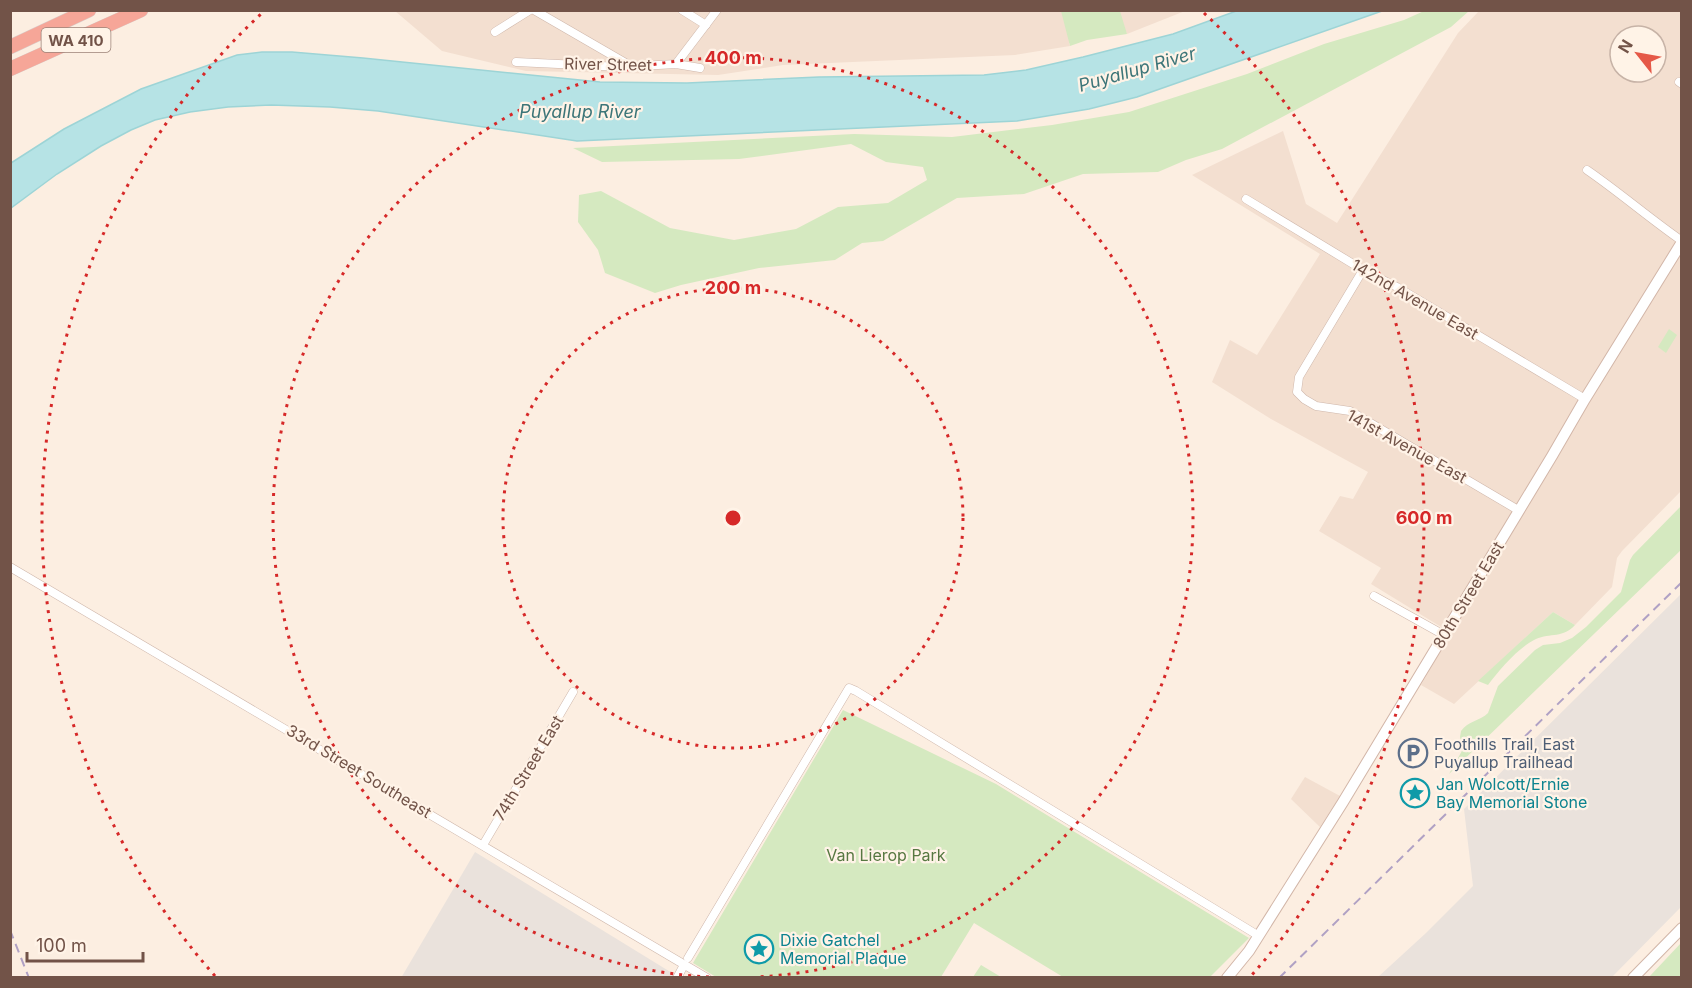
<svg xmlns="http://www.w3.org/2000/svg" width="1692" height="988" viewBox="0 0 1692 988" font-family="Inter,sans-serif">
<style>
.residential{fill:#f3dfd0;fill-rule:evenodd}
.industrial{fill:#eae2dc}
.green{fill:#d5e9c0}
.water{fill:#b6e3e5;stroke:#9dd4d6;stroke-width:1.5}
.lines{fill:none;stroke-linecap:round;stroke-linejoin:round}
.street-casing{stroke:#cfb7ab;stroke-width:9}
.secondary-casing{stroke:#d2b6a8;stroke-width:12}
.highway-casing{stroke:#d8cfcc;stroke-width:15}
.street{stroke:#fff;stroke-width:8}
.secondary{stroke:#fff;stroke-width:10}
.highway{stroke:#f6a698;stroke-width:14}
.rail{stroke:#b0a1c4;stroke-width:2;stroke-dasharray:9 6;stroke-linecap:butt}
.ring{fill:none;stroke:#d62828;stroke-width:3;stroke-dasharray:3 6}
.labels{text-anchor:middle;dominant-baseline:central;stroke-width:4.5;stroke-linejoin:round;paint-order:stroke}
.shield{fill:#fff3e7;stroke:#9c8378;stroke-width:1.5}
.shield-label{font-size:15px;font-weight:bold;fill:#725348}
.street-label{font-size:16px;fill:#725348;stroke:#fff3e7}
.service-label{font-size:16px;fill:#4e5e75;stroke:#fff3e7;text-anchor:start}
.culture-label{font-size:16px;fill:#0d838f;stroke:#fff3e7;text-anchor:start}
.park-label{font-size:16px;fill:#577841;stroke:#fff3e7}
.water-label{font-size:18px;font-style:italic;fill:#3c7578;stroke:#fff3e7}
.centre{fill:#d62828;stroke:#fff3e7;stroke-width:3}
.ring-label{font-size:18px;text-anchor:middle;font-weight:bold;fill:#d62828;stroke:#fff3e7;stroke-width:4.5;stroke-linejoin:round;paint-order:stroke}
</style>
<rect width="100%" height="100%" fill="#fceee1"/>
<g class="residential">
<path d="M395 11H1185L1127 34 1125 30 1069 43 1070 46 1015 55 783 65 718 75 526 71 442 51Z"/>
<path d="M1479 11H1681V491L1622 551 1617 558 1612 587 1575 625 1553 612 1454 704 1421 685 1451 633 1371 584 1381 568 1319 531 1340 496 1353 499 1368 472 1271 419 1212 382 1230 340 1257 355 1320 254 1192 175 1283 131 1306 204 1337 223 1458 33ZM1620 36H1656V72H1620Z"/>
<path d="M1305 777 1340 796 1320 827 1291 799Z"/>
</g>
<g class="industrial">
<path d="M1681 594V907L1612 977H1378L1426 933 1473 886 1464 809Z"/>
<path d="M475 852 677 976 676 978H401Z"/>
</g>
<g class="green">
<path d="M1061 11H1120L1127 34 1087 40 1070 46Z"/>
<path d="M1424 11H1469L1451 27 1222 149 1186 160 1158 172 1083 174 1024 194 957 198 883 241 862 243 835 260 759 268 681 285 655 293 605 273 598 250 578 222 579 195 601 191 670 228 734 240 796 229 838 207 888 203 927 180 923 167 886 162 851 144 739 159 602 162 573 148 854 134 952 137 1052 125 1129 112 1247 74 1324 44 1404 20Z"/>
<path d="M1669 329 1677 335 1666 353 1658 347Z"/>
<path d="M1681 506V550L1449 774 1463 749 1460 737 1461 731C1468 721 1480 721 1488 713L1498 686 1535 650 1543 645 1560 643 1572 638 1586 627 1621 592 1630 560 1633 555Z"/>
<path d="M1553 612 1575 625C1564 638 1550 633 1536 639 1520 646 1499 670 1488 685L1478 681Z"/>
<path d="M843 710 996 784 1249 938 1210 977H1063L974 923 941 977H716L693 963Z"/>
<path d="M1681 943V977H1649Z"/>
<path d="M981 965 1001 977H973Z"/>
</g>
<path class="water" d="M1239 10 1382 11 1137 97 1089 109 1017 121 577 141 378 111 330 107 271 105 228 107 190 112 155 120 131 130 101 146 57 174 11 208V163L64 129 141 89 237 55 262 52H292L363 58 600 82 687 83 819 77 984 75 1026 70 1083 57 1173 34Z"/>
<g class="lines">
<g class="street-casing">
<g id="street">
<path d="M534 10 629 65"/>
<path d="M682 10 706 25"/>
<path d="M495 32 530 10"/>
<path d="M516 62 622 67 676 64 700 68"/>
<path d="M676 64 717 10"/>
<path d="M1679 82 1682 84"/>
<path d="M1587 170C1619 192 1649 218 1682 241"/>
<path d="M1246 199 1363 270 1397 287 1585 399"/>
<path d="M1363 270 1299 377 1297 392 1304 399 1316 406 1350 411 1518 510"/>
<path d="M10 567 707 978"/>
<path d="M1374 596 1444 635"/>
<path d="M483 845 573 692"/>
<path d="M688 958 849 688 856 691 1259 936"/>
<path d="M677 978 684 965"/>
</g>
</g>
<g class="secondary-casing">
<g id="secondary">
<path d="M1227 978 1249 951 1343 802 1552 456 1585 399 1682 242"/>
<path d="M1633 978 1682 928"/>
</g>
</g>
<g class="highway-casing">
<g id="highway">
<path d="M10 47 89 10"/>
<path d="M10 69 141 10"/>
</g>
</g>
<use href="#street" class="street"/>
<use href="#secondary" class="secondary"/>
<use href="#highway" class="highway"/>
<g class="rail">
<path d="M10 930 29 978"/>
<path d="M1279 978 1682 582"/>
</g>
</g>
<g class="ring">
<circle cx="733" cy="518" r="230"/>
<path d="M709 977A460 460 0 1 1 757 977"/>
<path d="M215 976A691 691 0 0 1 262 13M1204 13A691 691 0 0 1 1251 976"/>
</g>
<defs>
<g id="parking-ring" transform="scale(1.5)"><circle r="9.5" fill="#fff3e7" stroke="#5c6f8a" stroke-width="1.5"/><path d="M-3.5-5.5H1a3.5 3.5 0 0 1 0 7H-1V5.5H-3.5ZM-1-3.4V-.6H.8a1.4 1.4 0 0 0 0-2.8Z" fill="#5c6f8a"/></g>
<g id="sight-ring" transform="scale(1.5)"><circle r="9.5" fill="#fff3e7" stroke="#0f9aa8" stroke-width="1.5"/><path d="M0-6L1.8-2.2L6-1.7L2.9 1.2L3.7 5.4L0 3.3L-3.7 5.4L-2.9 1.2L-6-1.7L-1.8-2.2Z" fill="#0f9aa8"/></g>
</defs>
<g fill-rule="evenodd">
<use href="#parking-ring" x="1413" y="753"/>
<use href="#sight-ring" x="1415" y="793"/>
<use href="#sight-ring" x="759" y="949"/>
</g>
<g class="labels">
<rect class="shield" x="41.5" y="28" width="69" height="24" rx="4.5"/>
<g class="shield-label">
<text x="76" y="40">WA 410</text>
</g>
<g class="street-label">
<text transform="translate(608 64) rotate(1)">River Street</text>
<text transform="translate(1415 299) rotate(30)">142nd Avenue East</text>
<text transform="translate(1407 446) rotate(29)">141st Avenue East</text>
<text transform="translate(1468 595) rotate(-59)">80th Street East</text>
<text transform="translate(528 768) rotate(-59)">74th Street East</text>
<text transform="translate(359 771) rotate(31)">33rd Street Southeast</text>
</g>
<g class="service-label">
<text x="1434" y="744">Foothills Trail, East<tspan x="1434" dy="18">Puyallup Trailhead</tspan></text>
</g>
<g class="culture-label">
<text x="1436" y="784">Jan Wolcott/Ernie<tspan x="1436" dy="18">Bay Memorial Stone</tspan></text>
<text x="780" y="940">Dixie Gatchel<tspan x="780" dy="18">Memorial Plaque</tspan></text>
</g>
<g class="park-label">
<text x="886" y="855">Van Lierop Park</text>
</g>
<g class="water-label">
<text transform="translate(1137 69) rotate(-16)">Puyallup River</text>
<text x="580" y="111">Puyallup River</text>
</g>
</g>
<circle cx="733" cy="518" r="9" class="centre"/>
<g class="ring-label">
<text x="733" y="64">400 m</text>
<text x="733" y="294">200 m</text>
<text x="1424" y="524">600 m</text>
</g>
<rect width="1692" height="988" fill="none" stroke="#725348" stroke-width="24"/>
<g transform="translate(1638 54) rotate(301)"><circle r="28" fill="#fff3e7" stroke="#c7b3a7" stroke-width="1.5"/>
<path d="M0-4.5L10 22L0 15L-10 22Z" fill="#e55847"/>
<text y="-9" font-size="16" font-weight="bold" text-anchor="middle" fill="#725348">N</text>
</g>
<path d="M27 952v9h116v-9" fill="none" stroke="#725348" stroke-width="3"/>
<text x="36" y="952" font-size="18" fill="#725348" stroke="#fff3e7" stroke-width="4.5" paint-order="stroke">100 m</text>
</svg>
